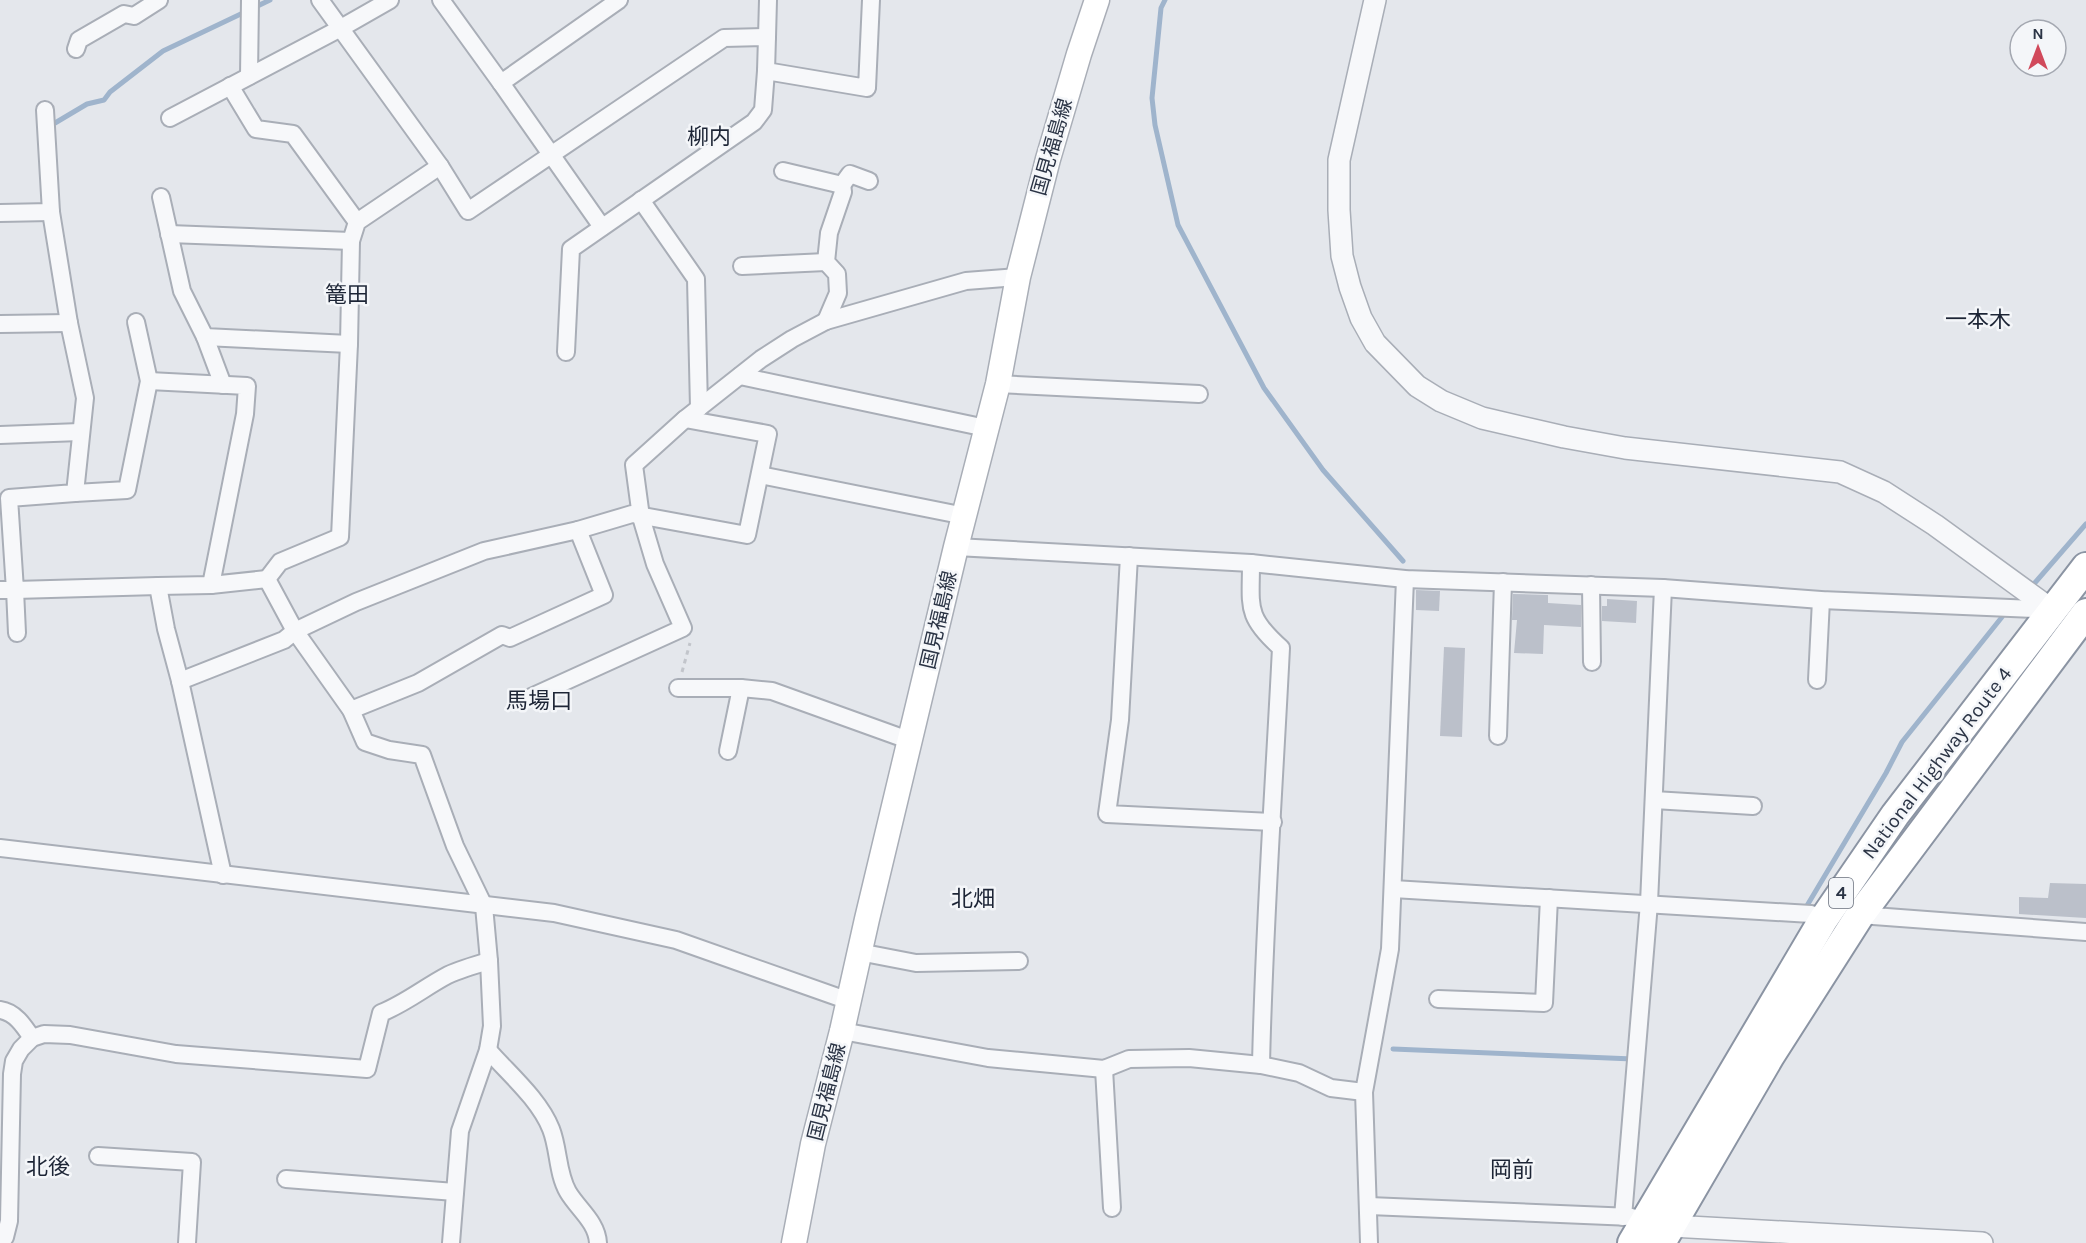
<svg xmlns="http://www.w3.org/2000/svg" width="2086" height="1243" viewBox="0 0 2086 1243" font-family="Karla,'Noto Sans JP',sans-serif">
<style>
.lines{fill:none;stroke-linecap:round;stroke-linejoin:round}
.stream{stroke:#9fb4cc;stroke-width:5}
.building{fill:#bbc0ca}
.minor-casing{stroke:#a9aeb7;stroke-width:20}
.tertiary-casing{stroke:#a9aeb7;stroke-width:24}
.secondary-casing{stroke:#a9aeb7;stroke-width:27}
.trunk-casing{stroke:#8b94a3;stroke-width:32}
.path{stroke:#c2c5cb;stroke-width:3;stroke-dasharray:4.5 4.5;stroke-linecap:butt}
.minor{stroke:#f7f8fa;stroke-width:16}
.tertiary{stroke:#f7f8fa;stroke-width:21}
.secondary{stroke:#fff;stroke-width:24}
.trunk{stroke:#fff;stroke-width:28}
.labels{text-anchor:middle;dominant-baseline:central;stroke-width:5;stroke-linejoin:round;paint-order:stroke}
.shield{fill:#f4f6f9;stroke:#676e7b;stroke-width:1.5}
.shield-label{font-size:18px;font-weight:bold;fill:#2b3445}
.street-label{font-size:20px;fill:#2b3445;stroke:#f4f6f9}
.quarter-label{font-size:22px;fill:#1d2536;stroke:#f4f6f9}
</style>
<rect width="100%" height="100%" fill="#e4e7ec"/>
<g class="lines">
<g class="stream">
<path d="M1165 0 1161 8 1152 98 1155 125 1178 225 1264 388 1323 470 1403 561"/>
<path d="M55 123 87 104 104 100 110 92 163 51 270 0"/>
<path d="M2033 585 2086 524"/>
<path d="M1805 909 1886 773 1902 742 2002 617"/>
<path d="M1393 1049 1633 1059"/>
</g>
</g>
<g class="building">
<path d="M1416 590 1440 591 1439 611 1416 610Z"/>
<path d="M1513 594 1548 595V603L1581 605V627L1544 625 1543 654 1514 653 1517 620H1512Z"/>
<path d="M1607 599 1637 601 1636 623 1602 621V606H1607Z"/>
<path d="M1444 647 1465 648 1462 737 1440 736Z"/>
<path d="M2050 883 2086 884V918L2019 914V897L2048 898Z"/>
</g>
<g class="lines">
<g class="minor-casing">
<g id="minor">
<path d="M320 0 440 166 468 211 724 38 767 37 766 71 867 88 871 0"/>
<path d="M441 0 501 83 619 0"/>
<path d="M767 37 768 0"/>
<path d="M76 49 79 40 124 14 134 16 159 0"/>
<path d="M249 76 250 0"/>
<path d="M501 83 602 227"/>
<path d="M230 86 256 129 293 134 357 222"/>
<path d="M170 118 341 28 390 0"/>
<path d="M440 166 357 222 351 241 349 344 340 537 280 562 267 579 295 631 351 710 365 742 389 750 422 755 455 846 484 906 489 961 492 1026 488 1050 460 1131 451 1243"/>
<path d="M783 171 842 185 843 192 829 233 826 262 837 274 838 293 826 321"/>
<path d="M842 185 850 174 869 181"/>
<path d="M161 197 182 291 205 337 349 344"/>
<path d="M641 200 696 279 699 408"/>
<path d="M51 212 69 323 85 398 75 493 9 498 15 590 158 586 166 629 180 681 223 875"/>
<path d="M0 213 51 212 45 110"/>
<path d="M169 234 351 241"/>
<path d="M742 266 826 262"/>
<path d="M0 324 69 323"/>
<path d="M205 337 223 385"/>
<path d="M566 352 571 249 754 122 763 110 766 71"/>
<path d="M740 376 986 428"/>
<path d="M149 381 247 386 245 414 211 585"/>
<path d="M998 384 1199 394"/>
<path d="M0 435 80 432"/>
<path d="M760 475 965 516"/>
<path d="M75 493 127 490 149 381 136 322"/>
<path d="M578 530 632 514 747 535 768 434 685 419"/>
<path d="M956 547 1251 563 1405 579 1663 588 1821 600 2055 610"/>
<path d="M1129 556 1120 720 1107 814 1273 822"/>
<path d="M1251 563C1251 607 1245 616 1281 648 1274 787 1264 926 1261 1065"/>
<path d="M1591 585 1592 662"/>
<path d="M158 586 211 585 267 579"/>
<path d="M0 590H15L17 633"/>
<path d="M1817 680 1821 600"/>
<path d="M180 681 284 640 295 631 356 602 484 551 578 530 604 595 510 638 502 635 418 683 351 710"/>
<path d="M678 688H741L772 691 911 741"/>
<path d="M531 697 683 628 655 564 641 517 634 465 685 419 761 359 792 339 826 321 966 281 1018 277"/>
<path d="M1498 736 1503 582"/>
<path d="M728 751 741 688"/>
<path d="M1654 800 1753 806"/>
<path d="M0 848 554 913 676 940 849 1001"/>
<path d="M1393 889 1811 914 1823 920"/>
<path d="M1860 915 2086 932"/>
<path d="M859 952 916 963 1019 961"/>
<path d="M1438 999 1544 1003 1549 898"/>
<path d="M0 1010C15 1012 24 1026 32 1038"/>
<path d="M842 1031 988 1058 1104 1069 1129 1059 1189 1058 1261 1065 1299 1073 1331 1088 1364 1092"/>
<path d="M488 1050C509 1074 539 1099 551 1129 559 1149 557 1173 568 1192 578 1209 597 1222 598 1243"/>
<path d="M1104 1069 1112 1208"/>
<path d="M98 1156 192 1162 187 1243"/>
<path d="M286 1179 455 1192"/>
<path d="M1369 1206 1632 1217"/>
<path d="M1623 1217 1649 903 1663 588"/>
<path d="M1 1243 5 1237 9 1221 12 1074 14 1061 21 1049 32 1038 44 1034 70 1035 176 1054 367 1069 381 1013C406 1003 425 987 448 975 461 969 475 965 489 961"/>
<path d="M1369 1243 1364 1092 1390 949 1405 579"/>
</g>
</g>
<g class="tertiary-casing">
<g id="tertiary">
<path d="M1375 0 1339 160V210L1342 256 1350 287 1361 318 1375 343 1417 386 1441 401 1482 418 1564 437 1625 448 1840 472 1884 492 1935 525 2052 610"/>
<path d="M1671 1226 1982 1243"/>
</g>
</g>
<g class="secondary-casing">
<path id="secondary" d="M794 1243 813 1144 842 1031 867 919 956 547 998 384 1018 277 1048 159 1079 54 1097 0"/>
</g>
<g class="trunk-casing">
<g id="trunk">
<path d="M1632 1243 1823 920 1895 815 2086 567"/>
<path d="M1661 1243 1770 1056 1860 915 2086 613"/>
</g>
</g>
<path class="path" d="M682 672 690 643"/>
<use href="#minor" class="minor"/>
<use href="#tertiary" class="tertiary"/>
<use href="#secondary" class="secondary"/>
<use href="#trunk" class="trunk"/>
</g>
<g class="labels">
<rect class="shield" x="1829" y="878" width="24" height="30" rx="4.5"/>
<g class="shield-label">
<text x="1841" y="893">4</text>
</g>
<g class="street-label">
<text transform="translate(1052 147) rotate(-74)">国見福島線</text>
<text transform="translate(939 620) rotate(-77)">国見福島線</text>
<text transform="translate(1937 763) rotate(-53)">National Highway Route 4</text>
<text transform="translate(827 1092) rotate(-76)">国見福島線</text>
</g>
<g class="quarter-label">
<text x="709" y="137">柳内</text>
<text x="347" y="295">篭田</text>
<text x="1978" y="320">一本木</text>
<text x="539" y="701">馬場口</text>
<text x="973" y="899">北畑</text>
<text x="48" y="1167">北後</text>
<text x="1512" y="1170">岡前</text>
</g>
</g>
<g transform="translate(2038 48)"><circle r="28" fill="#f4f6f9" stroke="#a4a8b1" stroke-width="1.5"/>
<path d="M0-4.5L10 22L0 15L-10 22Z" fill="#d1495b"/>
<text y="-9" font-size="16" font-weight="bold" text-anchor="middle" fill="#2b3445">N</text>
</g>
</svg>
